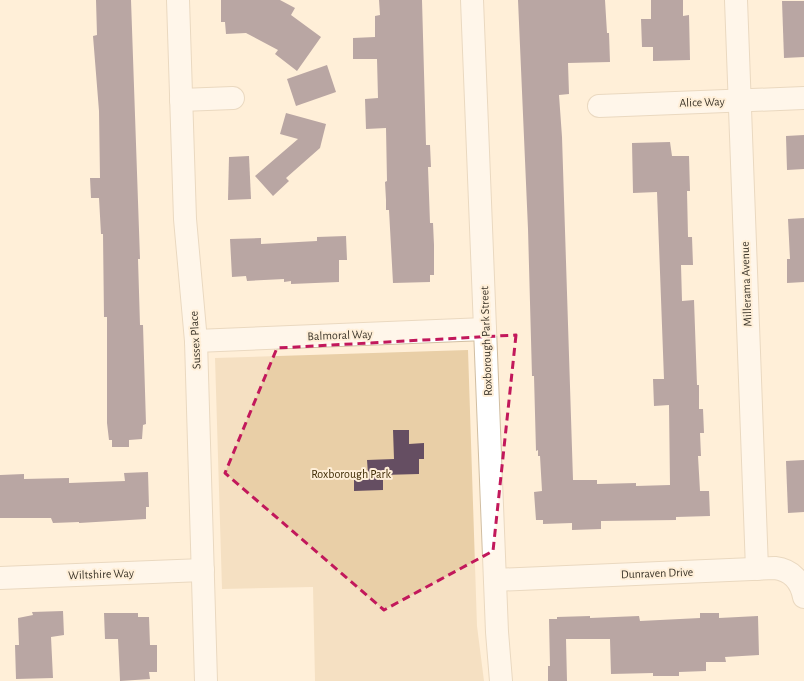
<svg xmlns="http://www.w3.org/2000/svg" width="804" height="681" viewBox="0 0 804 681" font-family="'Alegreya Sans',sans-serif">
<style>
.green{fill:#e9cfa7}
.building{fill:#654e62}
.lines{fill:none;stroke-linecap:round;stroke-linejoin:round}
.street-casing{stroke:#d1bea2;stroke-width:24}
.street{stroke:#fff;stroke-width:22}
.marked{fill:none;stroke:#c2185b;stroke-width:3;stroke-dasharray:8 5;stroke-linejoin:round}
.labels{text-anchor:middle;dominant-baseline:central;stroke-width:4;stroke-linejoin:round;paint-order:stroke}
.street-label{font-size:12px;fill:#3c3529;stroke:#ffefd8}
.park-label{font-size:12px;fill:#412d06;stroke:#ffefd8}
</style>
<rect width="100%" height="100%" fill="#ffefd8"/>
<path class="green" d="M468 350 477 626 484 681H315L313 587 222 589 215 358Z"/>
<g class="building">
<path d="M96 0H131L140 259H138L140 325H143L146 424 143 425 142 439 129 440V447H112V440H109L107 423V317H104L103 234H101L99 198H91L90 178H100L99 111 93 36 97 35Z"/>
<path d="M221 0H280L295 8 291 15 321 37 297 71 275 54 278 50 246 33 226 34 225 22H221Z"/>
<path d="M379 0H422L426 145H430L431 167H428L430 223H433L434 245V275H430V282L393 283 389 210H386V200L385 182 387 181 386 128 366 129 365 99 378 98 377 59H353V38L375 37V16L380 15Z"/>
<path d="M518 0H605L607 33H609L610 62 568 63 569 94 559 95 562 137 573 480H597V484L636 483V486L670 485 669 405 654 406 653 379H664L657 192 633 193 632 143 670 142 672 156H689L690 191H687L688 237H692L693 265H681L682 301 694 300 697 385H699V409H703L704 433H700L701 456H698L700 491H709L710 516 676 517V520L601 521V529L572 530V523L543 524V520H536L534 492 542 491 540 456H538V450L536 451 534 376H532L528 229Z"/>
<path d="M651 0H683V16L689 15 690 60 653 61V47H642L641 19H651Z"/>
<path d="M782 1H804V57L784 58Z"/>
<path d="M327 65 336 92 296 106 287 79Z"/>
<path d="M286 113 326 124 320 148 286 178 289 181 273 196 255 176 298 139 280 134Z"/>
<path d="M804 135V169L787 170 786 136Z"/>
<path d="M249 156 251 199 228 200 229 157Z"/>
<path d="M804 218V282L787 283V259H790L788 219Z"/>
<path d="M346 236 347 260H339V282L291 284V281L284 282V279L247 281 246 276 232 277 230 239 261 238V244L317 241V237Z"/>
<path d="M393 430H409V444L424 443V459H419V474L383 475V490L354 491V474H368L367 460 394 459Z"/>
<path d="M804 460V512L788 513 786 461Z"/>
<path d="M148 472 149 507H146V519L79 523V522L53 523 51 518H0V475L24 474V479L69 478V483L125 481 124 473Z"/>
<path d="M63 611 64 635 51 637 53 678 16 679 15 645H19L18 618 33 615 32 612Z"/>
<path d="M104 613H138V617H149L150 645H157V672H149L150 679 120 681 118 639H105Z"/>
<path d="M700 613H719V618L758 616 759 655 725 657 726 662H706V671L679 672V676H653V673L611 674 610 639H566L567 681H548V666H550L549 619H557V617L590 616V618L639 616 640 621 700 618Z"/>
</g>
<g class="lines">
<g class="street-casing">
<g id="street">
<path d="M178 0 185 219 196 341 206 681"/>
<path d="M472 0 497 632 501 681"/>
<path d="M736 0 757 569"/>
<path d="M181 100 233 98"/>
<path d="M599 106 804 98"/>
<path d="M196 341 485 329"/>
<path d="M0 578 203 570"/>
<path d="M495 580 775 568C792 570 801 581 804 597"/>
</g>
</g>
<use href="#street" class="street"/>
</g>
<path d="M0 0H804V681H0ZM516 335 493 551 384 610 225 473 277 348Z" fill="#ffefd8" fill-opacity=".55" fill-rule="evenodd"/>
<path class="marked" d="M516 335 493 551 384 610 225 473 277 348Z"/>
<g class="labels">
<g class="street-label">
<text transform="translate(702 102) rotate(-2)">Alice Way</text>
<text transform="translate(746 284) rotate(-92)">Millerama Avenue</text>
<text transform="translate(340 335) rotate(-2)">Balmoral Way</text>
<text transform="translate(195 340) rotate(-93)">Sussex Place</text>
<text transform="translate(486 341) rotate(-92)">Roxborough Park Street</text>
<text transform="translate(657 573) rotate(-2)">Dunraven Drive</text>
<text transform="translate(101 574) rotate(-2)">Wiltshire Way</text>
</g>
<g class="park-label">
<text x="351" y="474">Roxborough Park</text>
</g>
</g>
</svg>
